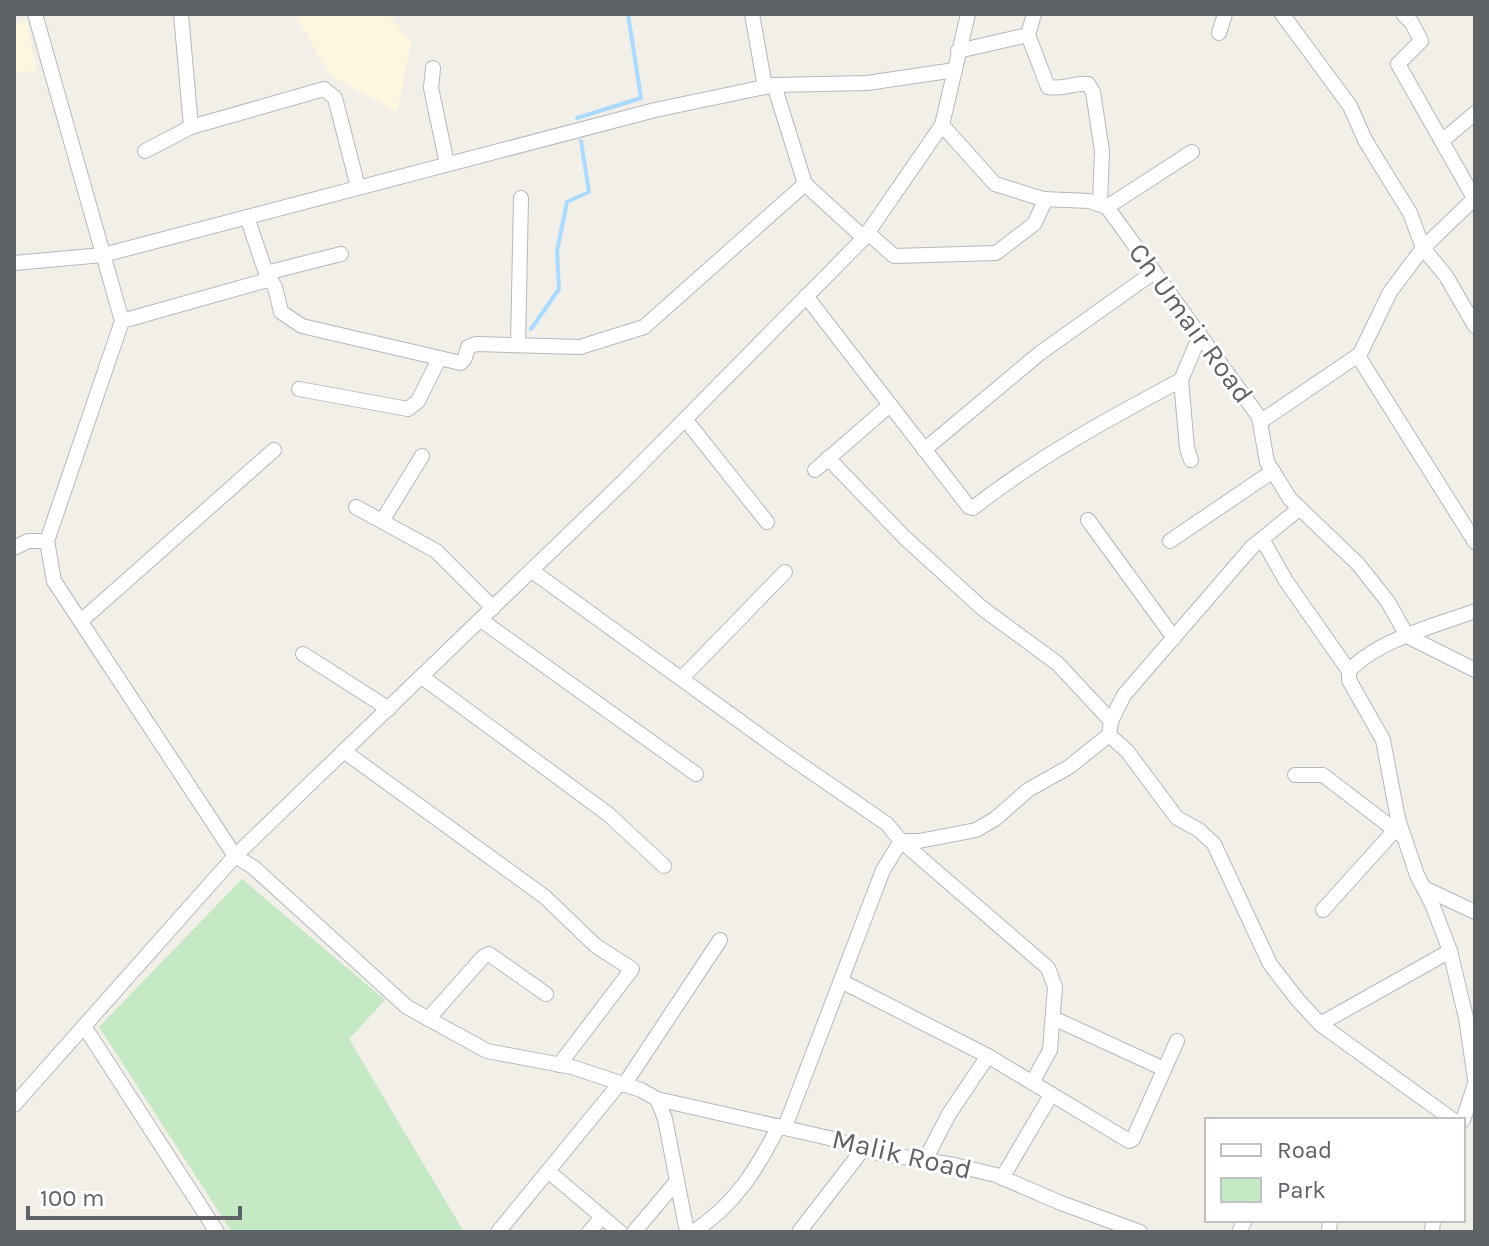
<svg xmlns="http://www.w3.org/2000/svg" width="1489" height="1246" viewBox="0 0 1489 1246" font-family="Karla,sans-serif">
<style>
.commercial{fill:#fef7e0}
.green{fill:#c5e8c5}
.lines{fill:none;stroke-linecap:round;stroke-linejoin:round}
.stream{stroke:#aadaff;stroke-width:4}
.minor-casing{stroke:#b5b8bc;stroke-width:16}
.minor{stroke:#fff;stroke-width:14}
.labels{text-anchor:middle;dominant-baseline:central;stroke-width:6;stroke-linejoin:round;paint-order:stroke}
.street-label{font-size:28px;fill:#5f6368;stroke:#fff}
</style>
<rect width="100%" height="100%" fill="#f1efe8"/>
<g class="commercial">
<path d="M294 14H388L411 42 397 112 331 76Z"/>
<path d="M14 21 16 24 27 21 36 70 14 74Z"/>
</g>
<path class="green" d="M242 879 385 1000 349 1039 464 1232H232L99 1027Z"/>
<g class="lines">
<g class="stream">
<path d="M577 118 641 98 628 14"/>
<path d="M531 329 559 289 557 251 567 202 589 192 581 141"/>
</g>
<g class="minor-casing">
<g id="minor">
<path d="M35 14 122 321 47 541 54 581 235 856 253 867 407 1007 487 1051 572 1067 641 1090 657 1099 665 1119 687 1232"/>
<path d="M752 14 765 87"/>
<path d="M1282 14 1350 106 1365 140 1410 213 1423 248 1446 276 1475 326"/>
<path d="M1403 14 1412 23 1421 41 1398 64 1474 198"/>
<path d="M1219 33 1225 14"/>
<path d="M1028 35 1034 14"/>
<path d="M958 51 1028 35 1048 87C1065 90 1075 82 1088 84L1093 92 1102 151 1100 204"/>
<path d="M433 68 431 88 447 164"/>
<path d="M774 85 805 184 864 238"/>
<path d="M942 125 995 184 1043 199 1089 201 1107 207 1259 417 1267 462 1290 499 1358 564 1388 602 1407 636 1475 670"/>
<path d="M191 127 324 89 335 98 358 187"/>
<path d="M1442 141 1475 113"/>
<path d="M145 151 191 127 181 14"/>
<path d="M1107 207 1192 152"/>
<path d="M247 217 266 273 275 287 281 312 302 326 461 363 465 358 468 347 476 344 580 347 644 327 805 184"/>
<path d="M867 232 894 256 996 253 1034 224 1046 199"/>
<path d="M14 263 103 255 655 110 774 85 867 83 955 70"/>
<path d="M266 273 341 254"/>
<path d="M806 296 969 507 973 508C1038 457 1108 419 1181 380L1200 335"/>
<path d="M122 321 271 279"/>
<path d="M518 345 521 198"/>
<path d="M1358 356 1475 542"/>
<path d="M1181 380 1187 448 1191 460"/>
<path d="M299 389 408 409 418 401 439 359"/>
<path d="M685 419 767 522"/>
<path d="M1260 422 1360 354 1390 292 1423 248 1475 198"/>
<path d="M924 450 1040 353 1154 272"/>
<path d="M828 458 904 537 982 608 1058 664 1111 721"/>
<path d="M815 470 890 405"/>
<path d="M356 507 436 551 493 608"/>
<path d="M1088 520 1174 638"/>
<path d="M382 521 422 456"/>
<path d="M1262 539 1286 581 1349 671"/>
<path d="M1170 541 1273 471"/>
<path d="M14 548 28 541H47"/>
<path d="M532 571 781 751 887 824 901 841 1048 968 1055 987 1050 1050 1032 1083"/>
<path d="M1475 611C1437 625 1377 640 1349 671V680L1383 740 1398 819 1417 875 1432 904 1450 951 1466 1018 1475 1079"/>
<path d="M481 620 696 774"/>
<path d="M81 621 274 450"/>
<path d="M303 654 389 709"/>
<path d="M422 677 608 814 664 866"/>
<path d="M682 678 785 572"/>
<path d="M1109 735 1127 751 1177 818 1199 830 1214 844 1270 964 1297 999 1320 1024 1453 1120"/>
<path d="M345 752 545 897 596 946 632 969 559 1065"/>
<path d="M1295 775H1323L1404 837"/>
<path d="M901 841H919L976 830 995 819 1028 790 1069 767 1109 735 1111 721 1124 695 1252 547 1300 508"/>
<path d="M1424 888 1475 912"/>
<path d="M1323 910 1395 830"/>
<path d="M841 981 988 1056 1129 1141 1133 1139 1177 1041"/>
<path d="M1053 1018 1164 1069"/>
<path d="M428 1019 483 957 489 954 546 994"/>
<path d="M1320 1024 1450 951"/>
<path d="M84 1026 217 1232"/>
<path d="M624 1085 720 940"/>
<path d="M657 1099 829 1138 878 1153 954 1165 996 1175 1061 1203 1140 1232"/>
<path d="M14 1105 235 856 624 481 864 238 942 125 968 14"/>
<path d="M1463 1120 1475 1084"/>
<path d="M785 1127 883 870 901 841"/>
<path d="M925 1160 949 1114 988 1056"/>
<path d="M548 1171 620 1232"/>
<path d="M1002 1178 1051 1095"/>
<path d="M498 1232 620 1083"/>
<path d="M589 1232 602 1217"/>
<path d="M634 1232 677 1181"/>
<path d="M693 1232C736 1204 756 1170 779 1126"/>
<path d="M799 1232 864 1148"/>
<path d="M1239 1232 1245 1220"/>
<path d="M1329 1232 1330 1220"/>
<path d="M1432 1232 1433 1220"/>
</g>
</g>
<use href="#minor" class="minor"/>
</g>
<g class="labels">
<g class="street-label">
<text transform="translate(1191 323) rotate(54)">Ch Umair Road</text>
<text transform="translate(902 1154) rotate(13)">Malik Road</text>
</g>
</g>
<rect width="1489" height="1246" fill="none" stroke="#5f6368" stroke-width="32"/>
<rect x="1205" y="1118" width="260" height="104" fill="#ffffff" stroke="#bfc1c3" stroke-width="2"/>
<rect x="1221" y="1144" width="40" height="12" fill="#ffffff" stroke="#bfc1c3" stroke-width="2"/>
<text x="1277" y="1158" font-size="24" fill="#5f6368">Road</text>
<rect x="1221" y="1178" width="40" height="24" fill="#c5e8c5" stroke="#bfc1c3" stroke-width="2"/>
<text x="1277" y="1198" font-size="24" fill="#5f6368">Park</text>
<path d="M28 1206v12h212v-12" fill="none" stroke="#5f6368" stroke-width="4"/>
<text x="40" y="1206" font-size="24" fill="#5f6368" stroke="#ffffff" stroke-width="6" paint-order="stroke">100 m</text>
</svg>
